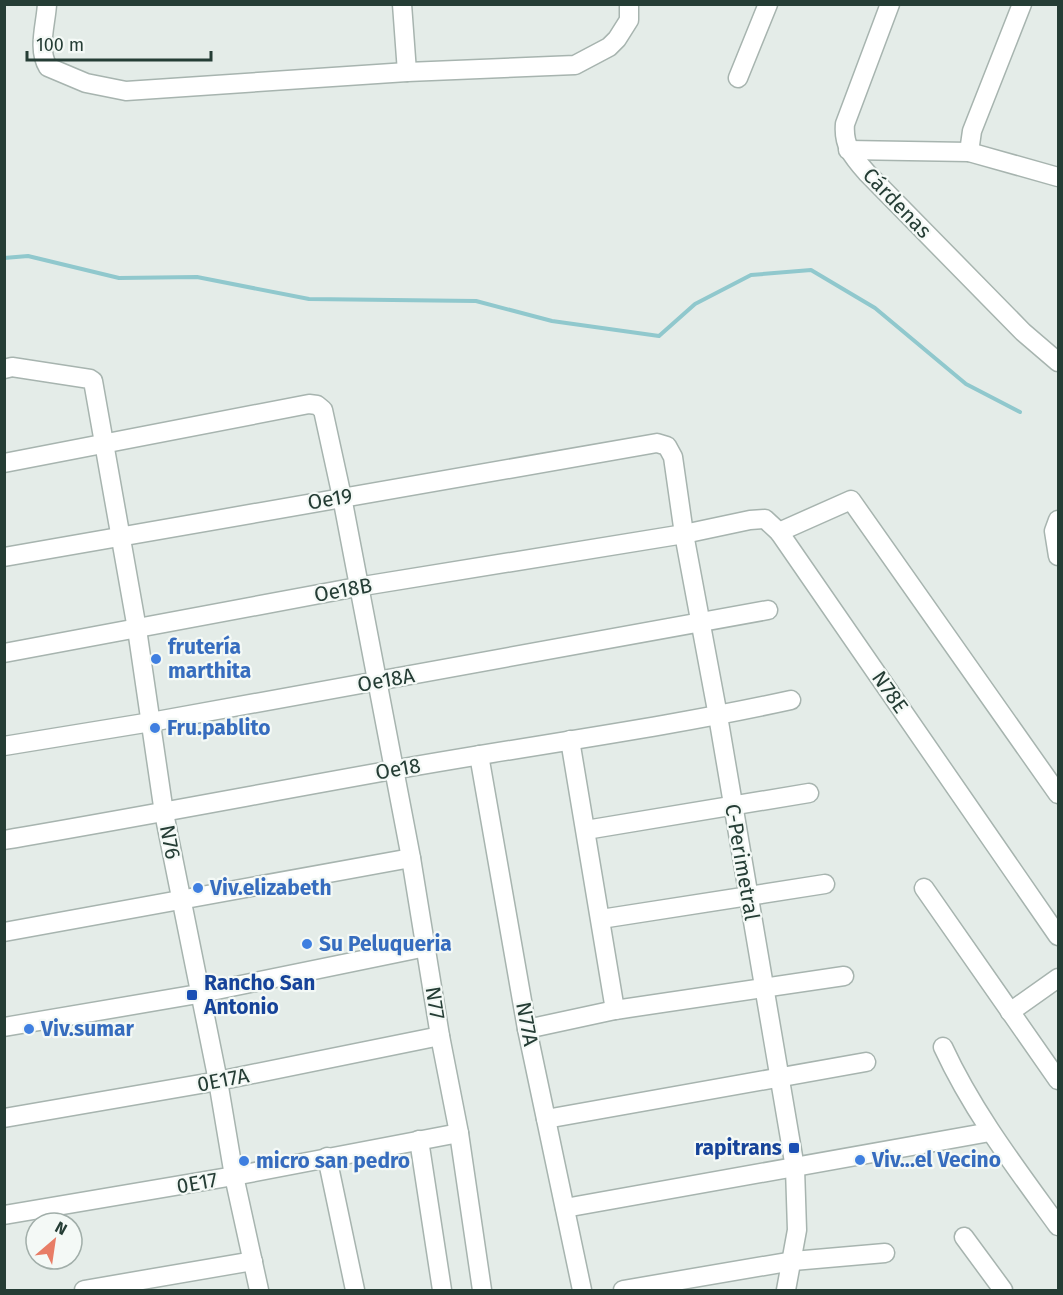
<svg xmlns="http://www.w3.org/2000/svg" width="1063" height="1295" viewBox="0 0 1063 1295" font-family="'Fira Sans',sans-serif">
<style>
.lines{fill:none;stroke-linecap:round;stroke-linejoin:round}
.stream{stroke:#90c8cd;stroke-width:4}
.minor-casing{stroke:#a7b4af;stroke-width:21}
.minor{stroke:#fff;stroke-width:18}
.shop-dot{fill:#3f7fe0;stroke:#f4f9f6;stroke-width:2}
.transit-dot{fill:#1a4fb4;stroke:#f4f9f6;stroke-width:2}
.labels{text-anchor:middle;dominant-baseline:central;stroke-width:4.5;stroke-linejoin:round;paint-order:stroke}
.street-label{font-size:21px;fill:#253d35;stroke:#f4f9f6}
.shop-label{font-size:21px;font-weight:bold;fill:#366cbe;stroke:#f4f9f6;text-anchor:start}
.transit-label{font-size:21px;font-weight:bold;fill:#164399;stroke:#f4f9f6;text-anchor:start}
</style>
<rect width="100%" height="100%" fill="#e4ece8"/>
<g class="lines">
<path class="stream" d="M4 258 28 256 119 278 197 277 309 299 476 301 552 321 659 336 695 304 751 275 811 270 875 308 966 384 1020 412"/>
<g class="minor-casing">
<g id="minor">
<path d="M47 4C46 24 37 49 48 67L86 83 126 91 407 72 575 65 609 47 617 39 629 20V4"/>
<path d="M402 4 407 72"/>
<path d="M890 4 845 124C843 146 853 157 867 173L1023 332 1058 362"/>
<path d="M738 78 768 4"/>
<path d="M848 150 969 152 1058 177"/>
<path d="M969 152 972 131 1022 4"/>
<path d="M4 369 12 367 90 379 93 381 137 629 164 813 218 1081 234 1176 259 1290"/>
<path d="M4 463 309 404 317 405 323 410 342 497 411 858 440 1036 459 1133 482 1290"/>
<path d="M1058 520 1054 531 1058 556"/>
<path d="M779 532 851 500 1058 794"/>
<path d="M4 557 657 443 667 446 673 457 684 534 718 716 795 1168 797 1230 786 1290"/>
<path d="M4 653 357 587 684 534 750 520 765 519 779 532 1058 936"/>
<path d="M570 740 615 1010"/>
<path d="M4 746 151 722 768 610"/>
<path d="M479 755 527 1029 582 1290"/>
<path d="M586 830 809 793"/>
<path d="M4 840C134 818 264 793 393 770 526 746 659 729 791 700"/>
<path d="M924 888 1058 1080"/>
<path d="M601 919 825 884"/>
<path d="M4 932 411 858"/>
<path d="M1010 1012 1058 978"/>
<path d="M4 1027 192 995 426 947"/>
<path d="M527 1029 615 1010 844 976"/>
<path d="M943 1047C973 1112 1016 1168 1058 1226"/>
<path d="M4 1118 218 1081 440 1036"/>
<path d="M546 1119 866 1062"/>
<path d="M419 1140 442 1290"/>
<path d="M327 1157 355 1290"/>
<path d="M565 1208 990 1132"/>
<path d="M4 1215 234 1176 459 1133"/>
<path d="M964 1237 1003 1290"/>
<path d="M84 1290 253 1261"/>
<path d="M623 1290 793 1261 885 1253"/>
</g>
</g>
<use href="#minor" class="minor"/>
</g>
<g class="shop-dot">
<circle cx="156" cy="659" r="6"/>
<circle cx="155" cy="728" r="6"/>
<circle cx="198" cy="888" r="6"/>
<circle cx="307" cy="944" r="6"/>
<circle cx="29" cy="1029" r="6"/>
<circle cx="860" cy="1160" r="6"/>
<circle cx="244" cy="1161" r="6"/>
</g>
<g class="transit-dot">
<rect x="186" y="989" width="12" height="12" rx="3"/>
<rect x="788" y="1142" width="12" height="12" rx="3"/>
</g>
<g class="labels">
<g class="street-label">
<text transform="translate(897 203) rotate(46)">Cárdenas</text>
<text transform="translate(330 499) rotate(-10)">Oe19</text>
<text transform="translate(343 590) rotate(-10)">Oe18B</text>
<text transform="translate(386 680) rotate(-10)">Oe18A</text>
<text transform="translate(890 692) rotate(55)">N78E</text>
<text transform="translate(398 769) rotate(-10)">Oe18</text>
<text transform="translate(170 842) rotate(79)">N76</text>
<text transform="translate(742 862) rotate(80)">C-Perimetral</text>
<text transform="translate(435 1003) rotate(81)">N77</text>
<text transform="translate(527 1024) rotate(79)">N77A</text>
<text transform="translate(223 1080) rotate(-11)">0E17A</text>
<text transform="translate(197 1183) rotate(-10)">0E17</text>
</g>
<g class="shop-label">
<text x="168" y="647">frutería<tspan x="168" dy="24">marthita</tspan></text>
<text x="167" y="728">Fru.pablito</text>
<text x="210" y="888">Viv.elizabeth</text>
<text x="319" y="944">Su Peluqueria</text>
<text x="41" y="1029">Viv.sumar</text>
<text x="872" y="1160">Viv...el Vecino</text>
<text x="256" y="1161">micro san pedro</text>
</g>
<g class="transit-label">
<text x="204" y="983">Rancho San<tspan x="204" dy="24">Antonio</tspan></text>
<text x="782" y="1148" text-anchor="end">rapitrans</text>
</g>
</g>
<rect width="1063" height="1295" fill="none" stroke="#253d35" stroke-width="12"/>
<g transform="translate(54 1241) rotate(29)"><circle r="28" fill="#f4f9f6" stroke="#a1aea9" stroke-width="1.5"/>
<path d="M0-4.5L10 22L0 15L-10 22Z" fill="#e87d66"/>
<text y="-9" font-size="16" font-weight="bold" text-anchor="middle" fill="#253d35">N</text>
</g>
<path d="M27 51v9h184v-9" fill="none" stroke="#253d35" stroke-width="3"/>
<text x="36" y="51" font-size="18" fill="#253d35" stroke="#f4f9f6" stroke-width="4.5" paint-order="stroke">100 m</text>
</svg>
